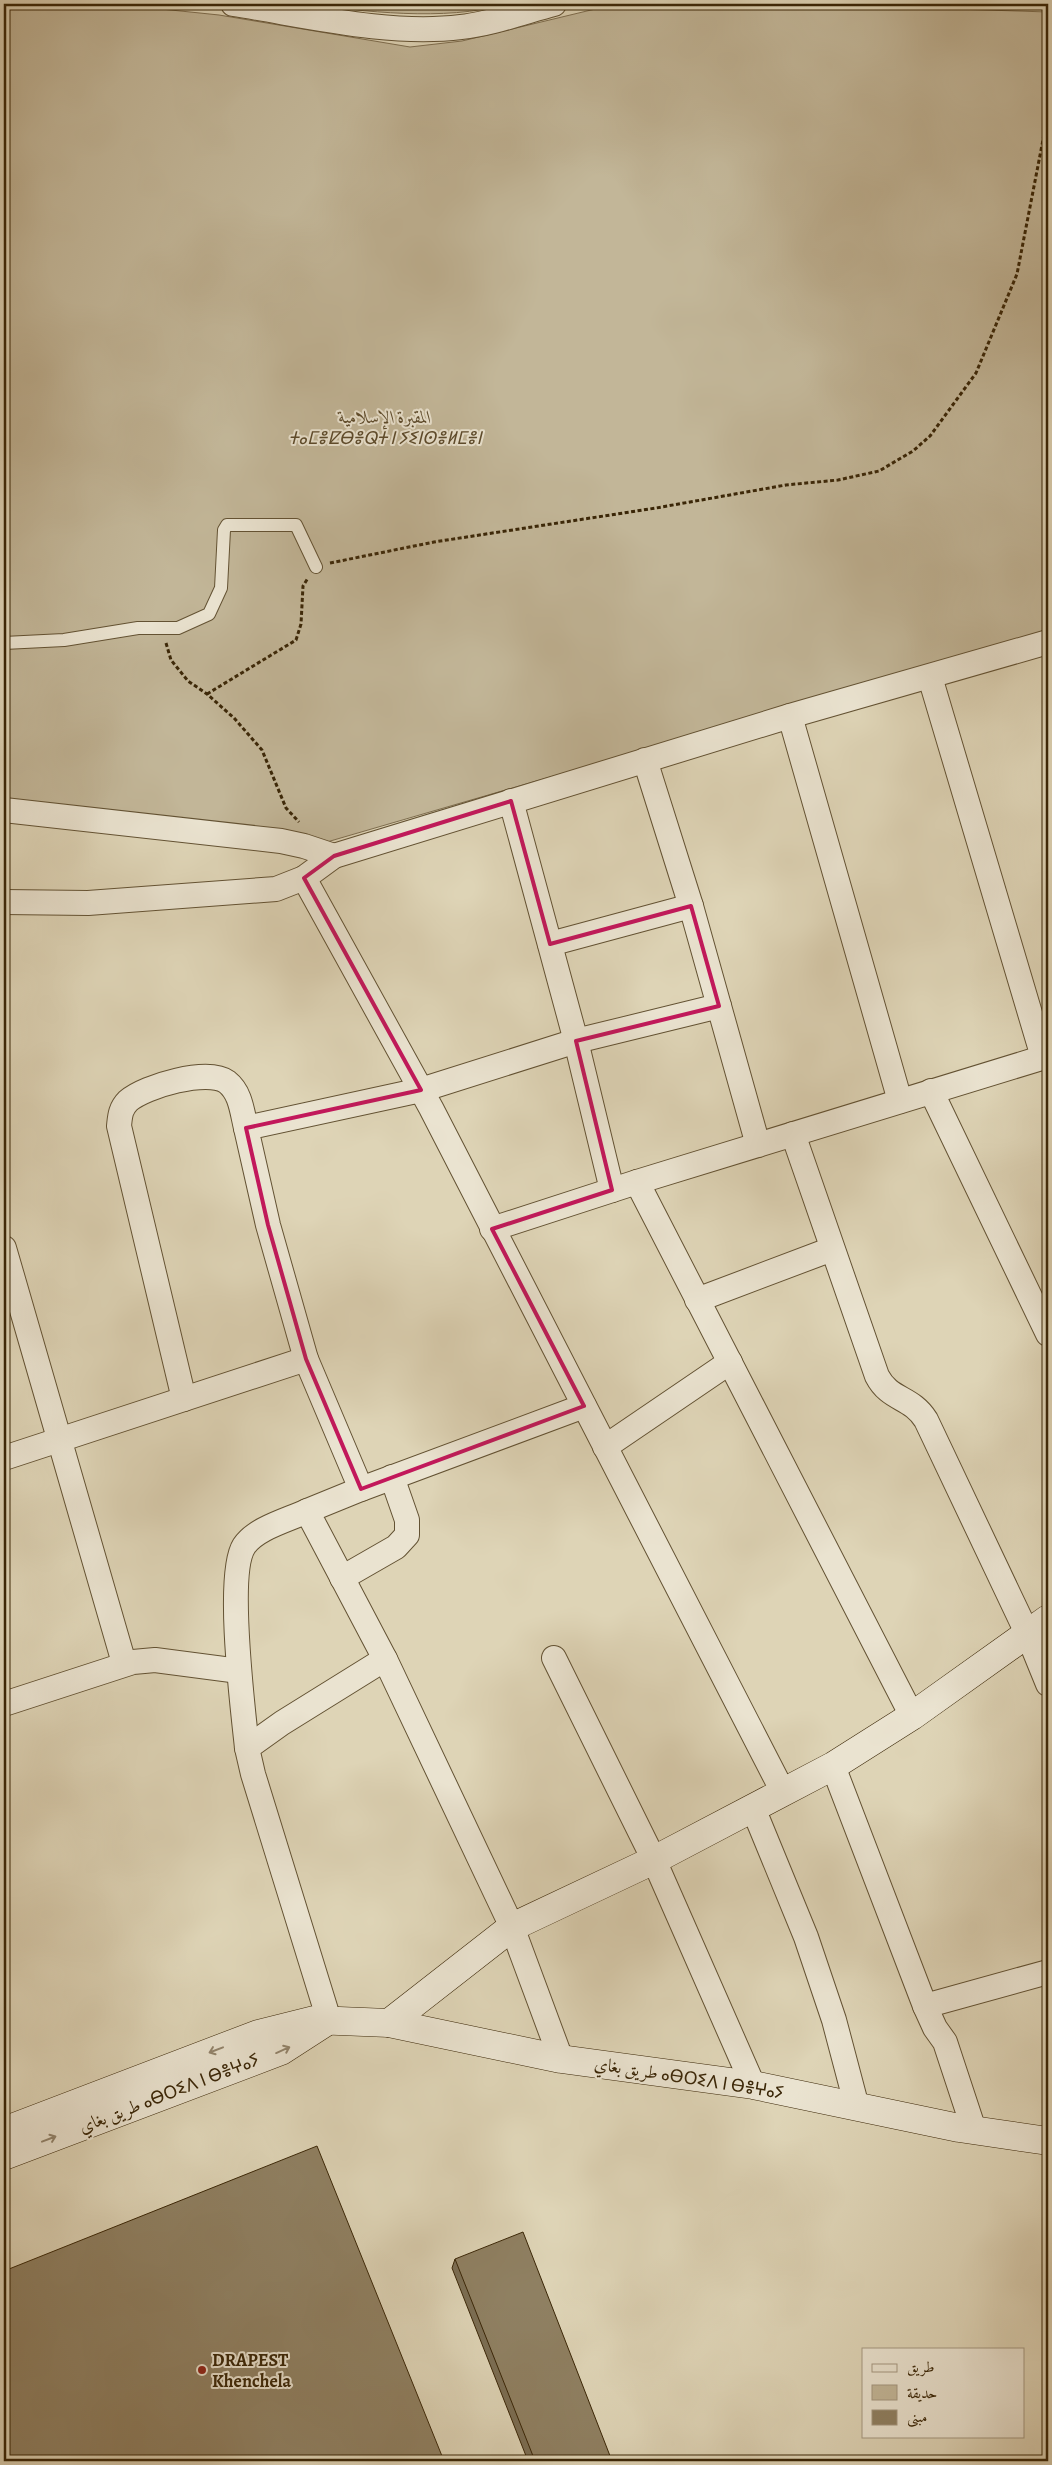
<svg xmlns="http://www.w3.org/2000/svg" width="1052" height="2465" viewBox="0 0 1052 2465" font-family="Alegreya,Amiri,'Noto Sans Tifinagh',serif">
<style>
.green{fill:#c2b698;stroke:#7e6e50}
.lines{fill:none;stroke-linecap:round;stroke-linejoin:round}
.lane-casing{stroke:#635233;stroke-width:14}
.street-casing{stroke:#635233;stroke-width:26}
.secondary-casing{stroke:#3a2607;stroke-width:29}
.path{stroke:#3a2607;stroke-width:3;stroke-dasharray:4 2.5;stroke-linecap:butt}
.lane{stroke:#eae3d0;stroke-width:12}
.street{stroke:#eae3d0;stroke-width:24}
.secondary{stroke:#eae3d0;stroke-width:28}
.wall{fill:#7b6e54;stroke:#3a2607}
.building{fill:#8f8062;stroke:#3a2607}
.oneway{stroke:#92846c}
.marked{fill:none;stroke:#c2185b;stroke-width:4;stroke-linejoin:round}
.poi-dot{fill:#8f2418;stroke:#eae3d0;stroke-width:2}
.labels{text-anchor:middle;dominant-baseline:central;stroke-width:4;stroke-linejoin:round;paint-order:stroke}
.park-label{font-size:18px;font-style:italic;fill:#5c4a2b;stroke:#eae3d0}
.street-label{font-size:18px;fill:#3a2607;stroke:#eae3d0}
.poi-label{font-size:18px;font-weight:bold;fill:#3a2607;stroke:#eae3d0;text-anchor:start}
</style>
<rect width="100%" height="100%" fill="#ded4b6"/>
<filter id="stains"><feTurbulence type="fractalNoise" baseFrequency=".004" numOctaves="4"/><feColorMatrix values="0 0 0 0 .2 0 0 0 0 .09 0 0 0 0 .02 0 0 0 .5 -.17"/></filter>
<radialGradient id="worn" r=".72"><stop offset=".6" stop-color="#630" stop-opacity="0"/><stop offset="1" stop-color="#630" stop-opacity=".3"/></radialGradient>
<g class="green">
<path d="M4 4H113L219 15 410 47 462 41 616 4H800L1048 12V632L320 844 4 808Z"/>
<path d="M299 4H508C441 22 367 11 299 4Z"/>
</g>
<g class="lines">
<g class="lane-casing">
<path id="lane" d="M4 643 64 640 138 628H178L209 614 221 588 224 530 227 525H296L316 567"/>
</g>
<g class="street-casing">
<g id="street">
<path d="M233 4C305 15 388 36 461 27 491 24 524 12 554 4"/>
<path d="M930 677 1043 1057"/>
<path d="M790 716 900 1101"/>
<path d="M645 760 691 906 758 1145"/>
<path d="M511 801 576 1041 612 1190"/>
<path d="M4 810 281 841 304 846 334 856"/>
<path d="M304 878 431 1108 783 1792"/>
<path d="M4 902 88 903 276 889 304 878 334 856 790 716 1048 642"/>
<path d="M550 944 691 906"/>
<path d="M931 1091 1048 1334"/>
<path d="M793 1134 877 1376C890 1401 911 1396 926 1420L1028 1635 1048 1684"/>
<path d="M637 1182 912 1716"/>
<path d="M492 1229 637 1182 1048 1056"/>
<path d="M4 1248 124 1663"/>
<path d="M697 1300 832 1249"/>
<path d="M306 1359 268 1225 246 1128 421 1090 576 1041 719 1006"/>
<path d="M184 1399 119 1126C120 1117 120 1109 128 1101 145 1086 208 1068 227 1082 241 1093 242 1112 246 1128"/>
<path d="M605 1447 730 1362"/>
<path d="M4 1458 306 1359 361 1489"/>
<path d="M342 1578 396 1547 407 1535V1520L392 1477"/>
<path d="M554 1658 654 1860 753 2085"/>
<path d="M4 1704 133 1662 155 1660 239 1671"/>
<path d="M247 1748C243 1710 226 1574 244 1546 256 1528 288 1520 307 1511"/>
<path d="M833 1766 925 2006 935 2028 945 2042 974 2130"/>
<path d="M753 1808 806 1937 834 2020 857 2107"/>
<path d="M925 2006 1048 1972"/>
<path d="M329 2020 253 1774 247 1748 282 1723 385 1659"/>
<path d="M561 2059 512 1927 385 1659 307 1511 361 1489 584 1406"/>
</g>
</g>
<g class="secondary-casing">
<g id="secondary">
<path d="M389 2023 512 1927 654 1860 833 1766 912 1716 1048 1619"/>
<path d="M4 2131 258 2034 314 2020 389 2023 561 2059 753 2085 959 2128 1048 2141"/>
<path d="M4 2156 281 2051 329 2020"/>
</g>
</g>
<g class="path">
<path d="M330 563 434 542 656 508 786 485 838 480 879 471 913 451 930 436 976 373 1017 274 1048 114"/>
<path d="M166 643 171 660 188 681 207 694 234 718 262 750 286 808 299 822"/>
<path d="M207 694 296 640 301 624 303 586 308 578"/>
</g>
<use href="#lane" class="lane"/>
<use href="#street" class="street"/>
<use href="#secondary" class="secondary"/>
</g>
<path class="wall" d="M455 2259 612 2461H528L452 2268Z"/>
<g class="building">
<path d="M317 2146 444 2461H4V2271Z"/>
<path d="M523 2232 612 2461H535L455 2259Z"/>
</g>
<defs><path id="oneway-shaft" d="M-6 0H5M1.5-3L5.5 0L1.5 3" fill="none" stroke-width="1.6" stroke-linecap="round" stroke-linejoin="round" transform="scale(1.25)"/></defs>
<g class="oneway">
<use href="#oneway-shaft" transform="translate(216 2050) rotate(159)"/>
<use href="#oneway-shaft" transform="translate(283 2050) rotate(-24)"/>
<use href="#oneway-shaft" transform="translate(49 2139) rotate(-21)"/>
</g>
<path class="marked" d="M511 801 550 944 691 906 719 1006 576 1041 612 1190 492 1229 584 1406 361 1489 306 1359 268 1225 246 1128 421 1090 304 878 334 856Z"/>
<circle class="poi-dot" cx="202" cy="2370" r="5"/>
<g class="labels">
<g class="park-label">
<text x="385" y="417">المقبرة الإسلامية<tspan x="385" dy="21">ⵜⴰⵎⴻⵇⴱⴻⵕⵜ ⵏ ⵢⵉⵏⵙⴻⵍⵎⴻⵏ</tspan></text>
</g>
<g class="street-label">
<text transform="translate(689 2078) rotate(9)">طريق بغاي ⴰⴱⵔⵉⴷ ⵏ ⴱⴻⵖⴰⵢ</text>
<text transform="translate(169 2093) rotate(-21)">طريق بغاي ⴰⴱⵔⵉⴷ ⵏ ⴱⴻⵖⴰⵢ</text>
</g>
<g class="poi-label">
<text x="212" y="2360">DRAPEST<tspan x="212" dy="21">Khenchela</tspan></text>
</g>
</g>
<rect width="1052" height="2465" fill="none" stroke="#ded4b6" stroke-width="20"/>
<rect x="5" y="5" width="1042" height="2455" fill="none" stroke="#3a2607" stroke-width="2.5"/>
<rect x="10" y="10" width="1032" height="2445" fill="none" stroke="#3a2607"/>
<rect x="862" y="2348" width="162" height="90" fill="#eae3d0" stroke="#a49780"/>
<rect x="872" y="2364" width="25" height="8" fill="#eae3d0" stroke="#a49780"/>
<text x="907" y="2372" font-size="15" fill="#3a2607">طريق</text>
<rect x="872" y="2385" width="25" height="15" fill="#c2b698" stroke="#a49780"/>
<text x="907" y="2398" font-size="15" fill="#3a2607">حديقة</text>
<rect x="872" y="2410" width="25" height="15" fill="#8f8062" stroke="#a49780"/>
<text x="907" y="2422" font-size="15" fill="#3a2607">مبنى</text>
<rect width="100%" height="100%" filter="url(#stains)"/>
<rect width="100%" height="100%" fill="url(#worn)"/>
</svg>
